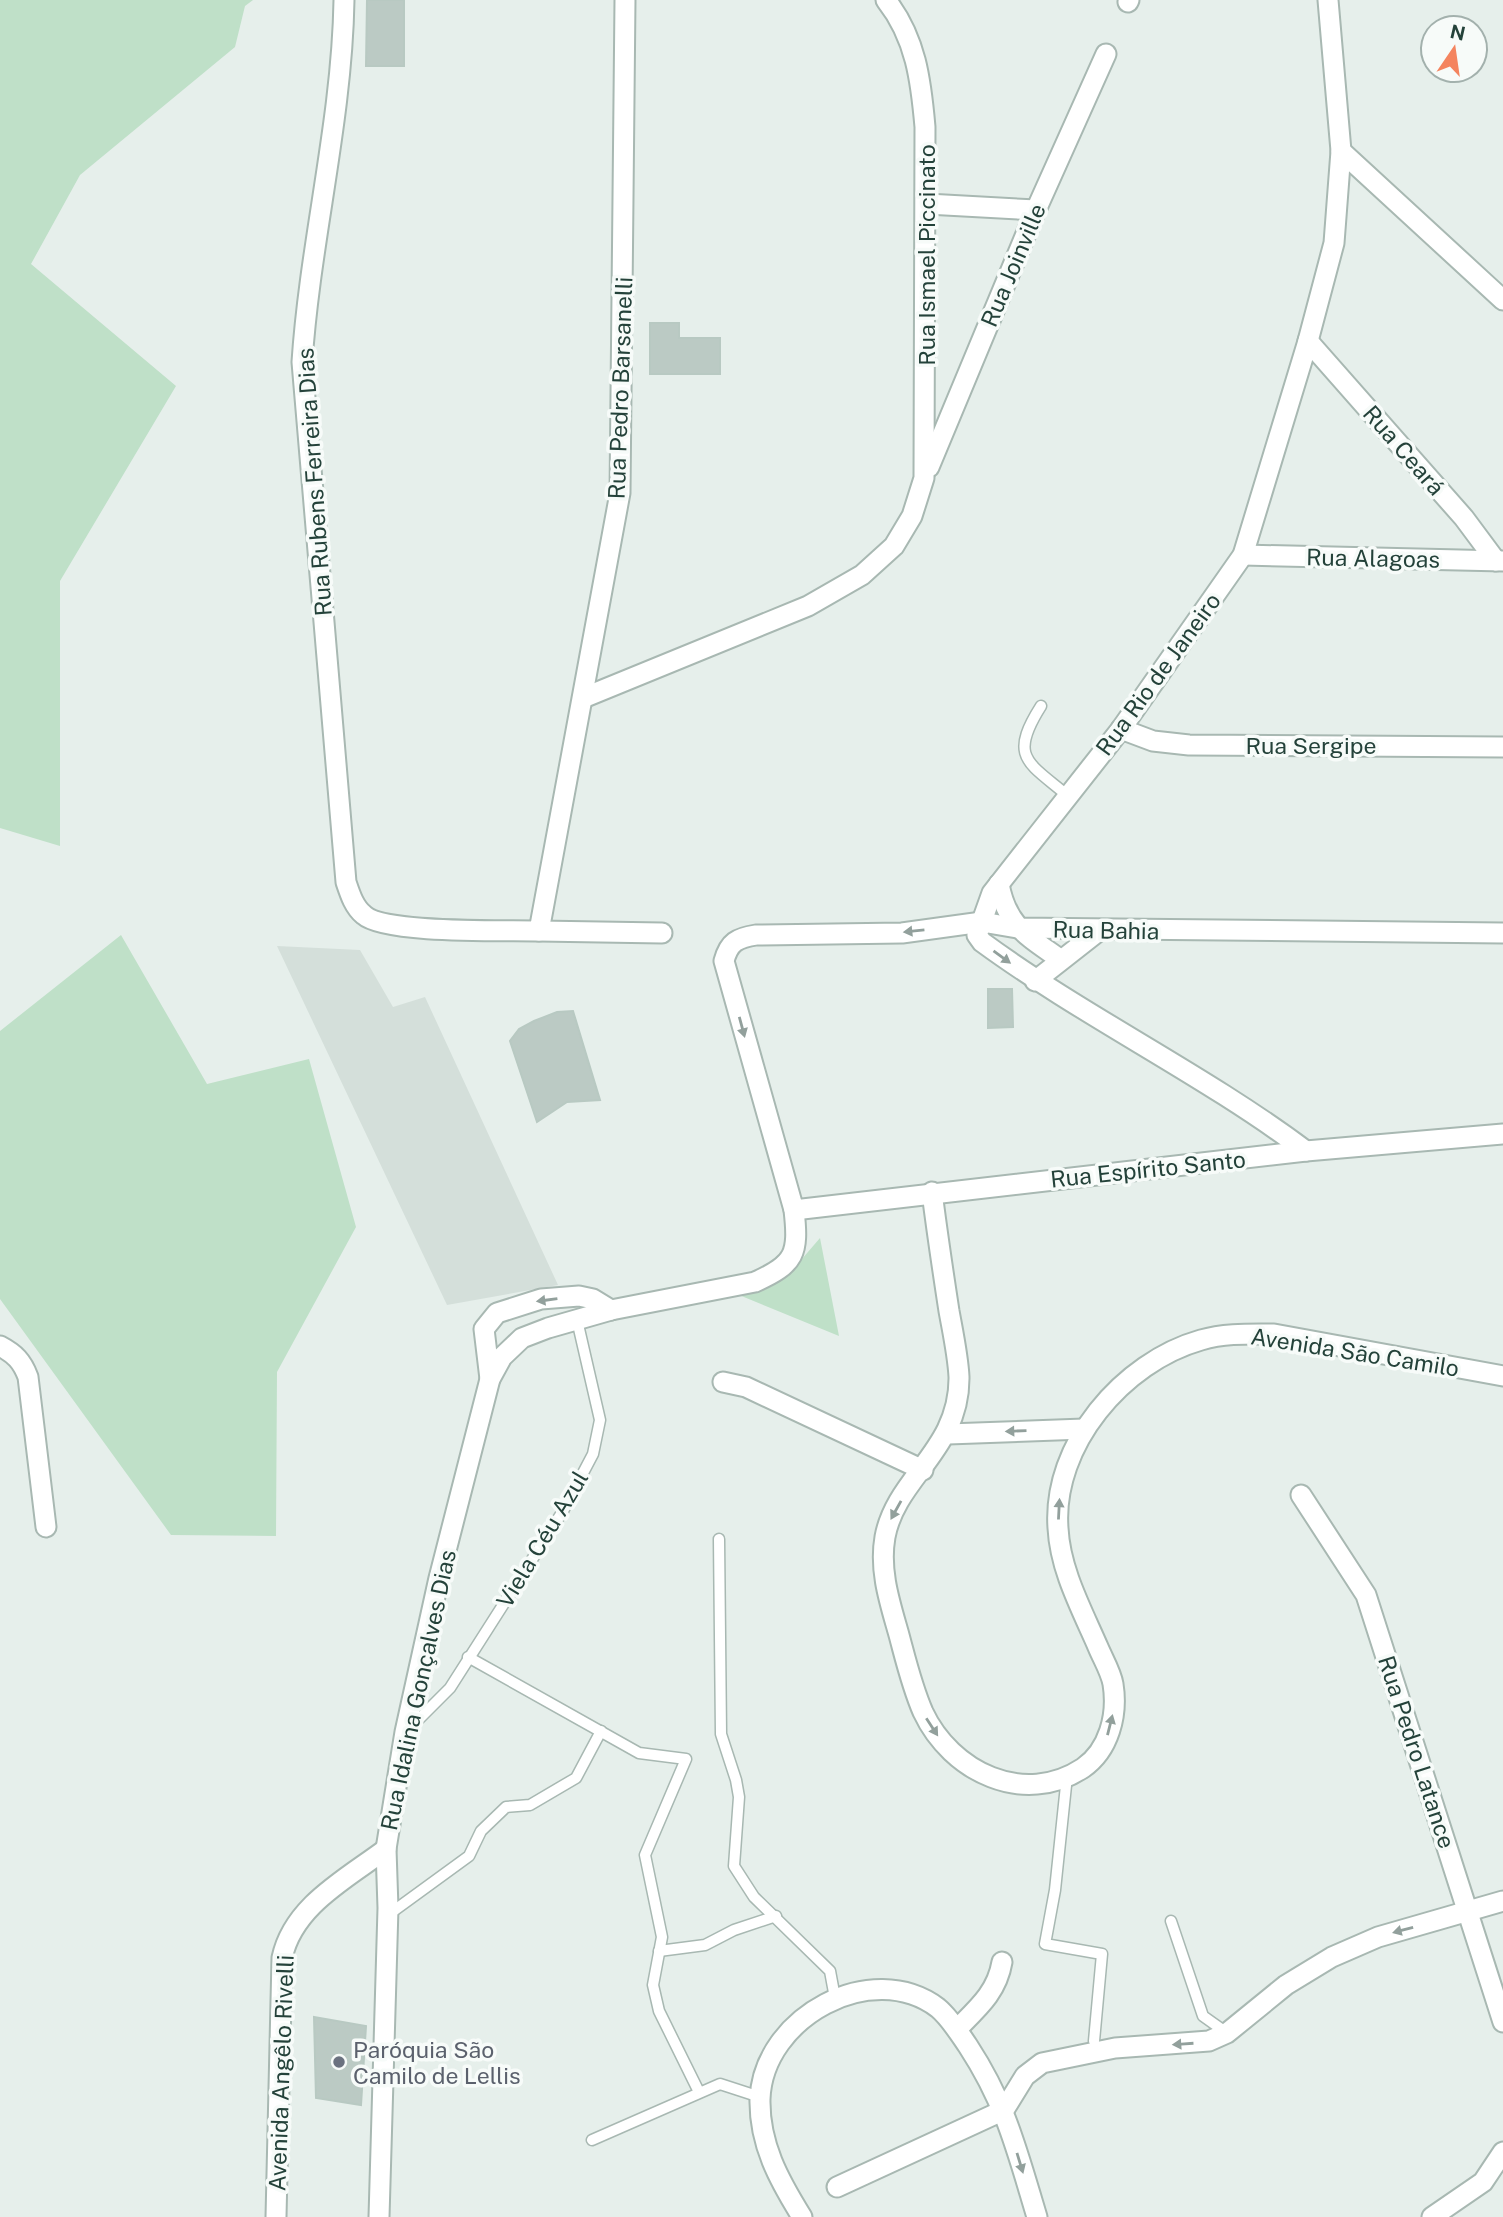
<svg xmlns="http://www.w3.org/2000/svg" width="1503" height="2217" viewBox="0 0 1503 2217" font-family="'Public Sans',sans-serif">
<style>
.built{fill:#d4dfda}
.green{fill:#bfe0c8}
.building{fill:#bbcac4;stroke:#b8c9c2;stroke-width:2}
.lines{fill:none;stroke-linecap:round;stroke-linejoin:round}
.lane-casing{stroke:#a8b8b2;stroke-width:13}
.street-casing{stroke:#a8b8b2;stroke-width:23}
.lane{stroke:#fff;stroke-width:10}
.street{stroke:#fff;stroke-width:19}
.oneway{fill:#92a09c}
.worship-dot{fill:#6b7280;stroke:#f7fbf9;stroke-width:2.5}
.labels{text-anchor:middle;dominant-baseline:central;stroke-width:7;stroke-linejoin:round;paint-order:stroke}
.street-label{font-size:23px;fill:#24423a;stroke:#f7fbf9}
.worship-label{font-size:23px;fill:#5b616d;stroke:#f7fbf9;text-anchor:start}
</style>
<rect width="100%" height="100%" fill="#e6efeb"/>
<path class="built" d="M277 946 360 950 393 1007 425 997 558 1285 447 1305Z"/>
<g class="green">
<path d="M0 0H253L245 6 235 47 80 175 31 264 176 386 60 581V846L0 828Z"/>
<path d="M121 935 207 1084 309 1059 356 1227 277 1372 276 1536 171 1535 0 1299V1031Z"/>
<path d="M820 1238 839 1336 739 1295 789 1274Z"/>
</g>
<g class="building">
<path d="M367 0H404V66H366Z"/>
<path d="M650 323H679V338H720V374H650Z"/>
<path d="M988 989H1012L1013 1027 988 1028Z"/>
<path d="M573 1011 600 1100 567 1102 537 1122 510 1041 519 1029 534 1021 557 1012Z"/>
<path d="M314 2017 366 2026 361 2105 316 2098Z"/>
</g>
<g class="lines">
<g class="lane-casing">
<g id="lane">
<path d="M1041 706C1008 758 1028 762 1068 796"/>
<path d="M719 1539 721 1734 736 1780 739 1797 734 1866 754 1897 830 1971 835 1998"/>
<path d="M468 1657 639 1753 686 1759 645 1855 662 1937 653 1985 659 2011 699 2092"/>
<path d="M408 1730 450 1688 563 1511 593 1454 600 1420 577 1320"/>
<path d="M1067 1776 1055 1890 1045 1944 1102 1954 1094 2041"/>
<path d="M388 1915 469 1856 481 1831 506 1807 530 1805 576 1778 601 1731"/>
<path d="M1171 1921 1203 2016 1227 2033"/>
<path d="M659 1951 705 1945 734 1930 776 1916"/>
<path d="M592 2140 720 2084 760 2097"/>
</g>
</g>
<g class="street-casing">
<g id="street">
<path d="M344 0C342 122 310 241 302 362L346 882C350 894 354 907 364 915 385 934 506 930 539 931L620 493 625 0"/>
<path d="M1128 2 1129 0"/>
<path d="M1341 151 1503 300"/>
<path d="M927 204 1036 210"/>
<path d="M1308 341 1464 518 1496 561"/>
<path d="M929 467 1036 210 1106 54"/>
<path d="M1243 555 1503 561"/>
<path d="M583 698 808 606 862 575 894 546 912 516 924 478 925 127C921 81 916 38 886 0"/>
<path d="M1121 729 1153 741 1189 745 1503 747"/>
<path d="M999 884C1007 927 1028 936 1061 960"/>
<path d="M539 931 662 933"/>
<path d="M1035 981 1100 930"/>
<path d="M1306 1151C1203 1074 1086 1018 982 942L977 935 992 893 1121 729 1243 555 1308 341 1334 243 1341 151 1328 0"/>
<path d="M932 1192C937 1232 943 1272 949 1311 953 1333 958 1356 959 1377 960 1450 896 1477 885 1537 879 1571 890 1603 899 1635 906 1661 912 1687 923 1712 951 1772 1024 1807 1083 1768 1109 1750 1118 1715 1113 1684 1111 1672 1103 1659 1098 1647 1082 1610 1060 1570 1058 1528 1052 1445 1123 1362 1201 1340 1225 1333 1249 1334 1274 1334L1503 1376"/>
<path d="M794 1210 1306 1151 1503 1134"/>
<path d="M0 1346C15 1354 22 1361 28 1377L46 1527"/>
<path d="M490 1379 484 1329 497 1313 541 1299 579 1296 593 1299 611 1310"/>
<path d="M723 1382 746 1387 923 1470"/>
<path d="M948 1434 1084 1429"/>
<path d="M1301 1495 1366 1595 1503 2022"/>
<path d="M957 2029C978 2008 997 1992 1002 1962"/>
<path d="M1004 2110 1025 2076 1042 2063 1115 2048 1209 2041 1227 2033 1286 1985 1332 1957 1378 1937 1503 1901"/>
<path d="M837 2187 1004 2110"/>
<path d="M276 2217 282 1958C293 1906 346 1879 386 1849"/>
<path d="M379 2217 388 1908 386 1849 405 1732 439 1578 490 1379 502 1357 522 1338 548 1328 611 1310 755 1282C795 1264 799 1254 794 1210L724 961C729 942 737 938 756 935L902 933 982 922 1017 928 1503 933"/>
<path d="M802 2217C779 2180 759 2144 760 2099 763 2017 872 1958 938 2008 950 2018 959 2033 968 2046 1006 2104 1017 2151 1037 2217"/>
<path d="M1432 2217 1483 2182 1503 2152"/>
</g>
</g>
<use href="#lane" class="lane"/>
<use href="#street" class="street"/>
</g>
<defs><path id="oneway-solid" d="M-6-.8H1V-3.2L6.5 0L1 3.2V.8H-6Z" transform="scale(1.75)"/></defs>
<g class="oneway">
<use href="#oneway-solid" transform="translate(914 931) rotate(174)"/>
<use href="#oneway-solid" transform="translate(1002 957) rotate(36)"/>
<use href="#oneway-solid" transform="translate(742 1027) rotate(75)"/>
<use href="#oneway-solid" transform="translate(547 1300) rotate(172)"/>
<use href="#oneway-solid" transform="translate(1016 1431) rotate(178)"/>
<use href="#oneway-solid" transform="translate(1059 1509) rotate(-87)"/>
<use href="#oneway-solid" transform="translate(896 1510) rotate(119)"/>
<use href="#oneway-solid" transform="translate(1110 1725) rotate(-76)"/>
<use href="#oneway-solid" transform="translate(932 1727) rotate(57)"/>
<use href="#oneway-solid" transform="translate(1403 1930) rotate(165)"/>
<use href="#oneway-solid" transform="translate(1183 2044) rotate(176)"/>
<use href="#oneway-solid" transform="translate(1020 2163) rotate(73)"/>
</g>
<circle class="worship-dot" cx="339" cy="2062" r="7"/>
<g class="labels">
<g class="street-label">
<text transform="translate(926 255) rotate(-90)">Rua Ismael Piccinato</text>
<text transform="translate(1013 265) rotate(-67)">Rua Joinville</text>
<text transform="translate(620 388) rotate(-88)">Rua Pedro Barsanelli</text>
<text transform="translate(1404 450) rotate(49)">Rua Ceará</text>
<text transform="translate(314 482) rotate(-94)">Rua Rubens Ferreira Dias</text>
<text transform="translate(1373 558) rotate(1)">Rua Alagoas</text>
<text transform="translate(1158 674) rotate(-54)">Rua Rio de Janeiro</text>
<text x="1311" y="745">Rua Sergipe</text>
<text transform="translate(1106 930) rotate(1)">Rua Bahia</text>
<text transform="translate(1148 1169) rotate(-6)">Rua Espírito Santo</text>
<text transform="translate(1355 1352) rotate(9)">Avenida São Camilo</text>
<text transform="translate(542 1539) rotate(-59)">Viela Céu Azul</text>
<text transform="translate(418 1690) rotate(-78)">Rua Idalina Gonçalves Dias</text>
<text transform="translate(1417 1752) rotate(72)">Rua Pedro Latance</text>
<text transform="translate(281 2073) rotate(-88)">Avenida Angêlo Rivelli</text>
</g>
<g class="worship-label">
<text x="353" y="2049">Paróquia São<tspan x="353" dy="26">Camilo de Lellis</tspan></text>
</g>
</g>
<g transform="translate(1454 49) rotate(13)"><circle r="33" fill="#f7fbf9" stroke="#a3b1ad" stroke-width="2"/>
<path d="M0-5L12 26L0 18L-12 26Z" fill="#f4845f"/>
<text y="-10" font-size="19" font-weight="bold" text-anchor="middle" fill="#24423a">N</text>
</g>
</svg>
